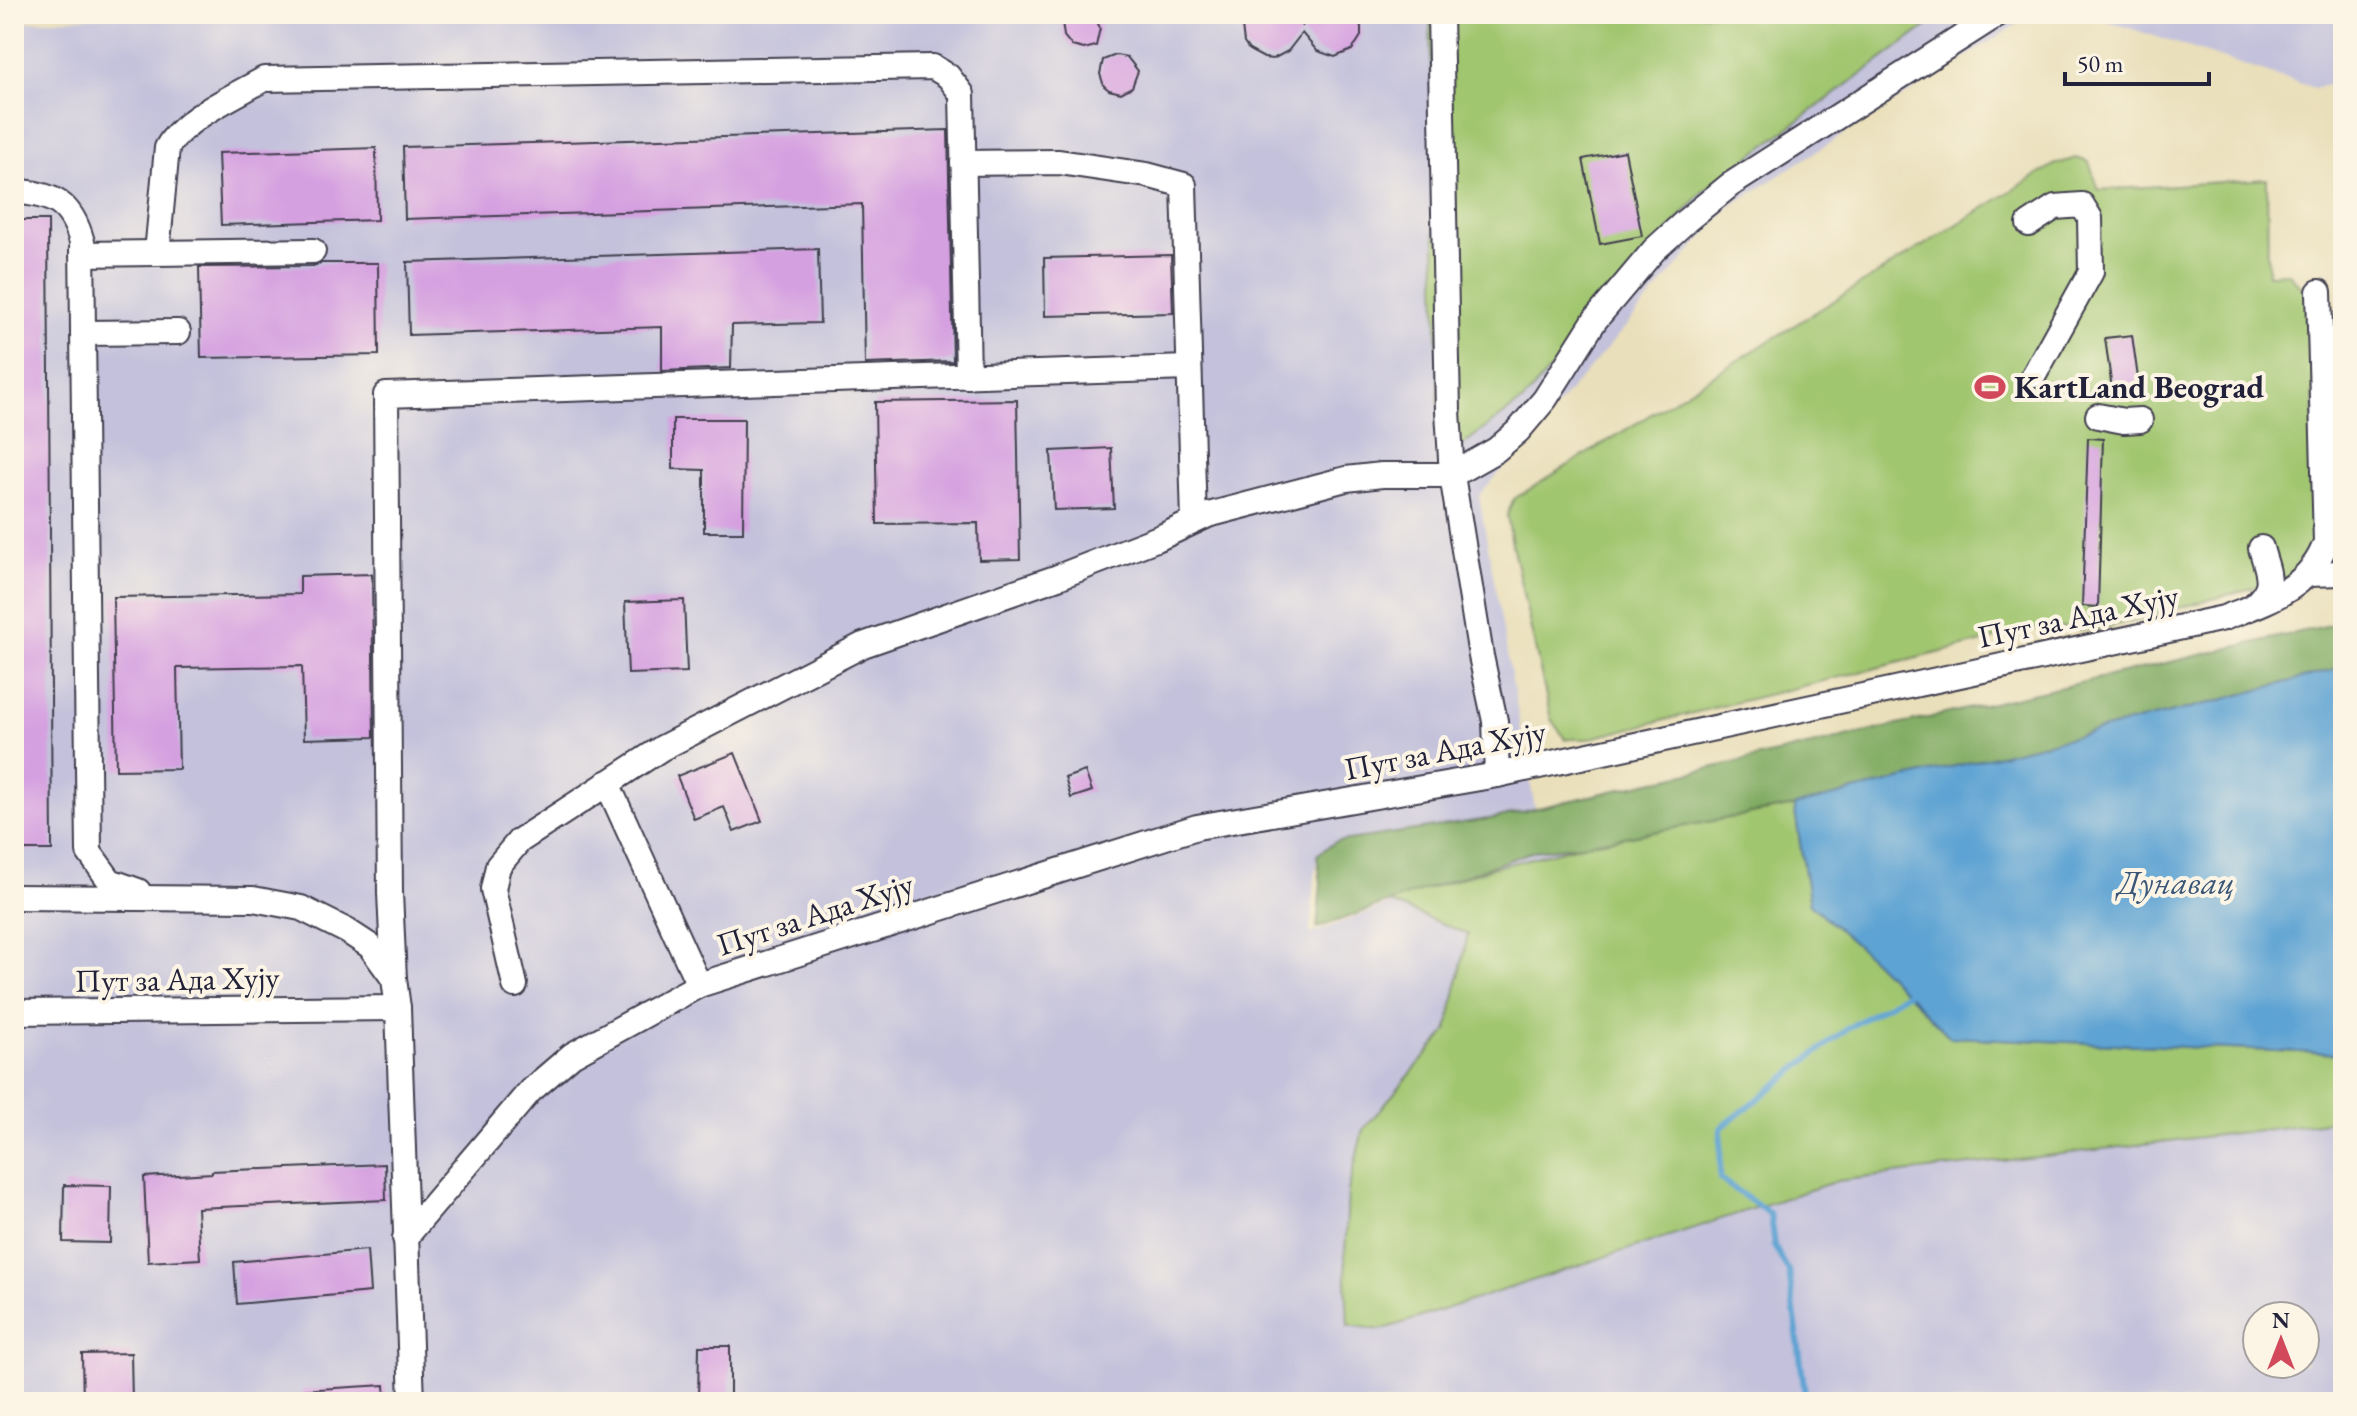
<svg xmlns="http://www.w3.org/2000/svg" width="2357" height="1416" viewBox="0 0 2357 1416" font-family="'EB Garamond',serif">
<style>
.industrial{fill:#c3c1db;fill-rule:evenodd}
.green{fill:#a1c670;stroke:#627456;stroke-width:2}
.forest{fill:#80ab62;stroke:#51664e;stroke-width:2}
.water{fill:#5da3d3;stroke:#406287;stroke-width:2}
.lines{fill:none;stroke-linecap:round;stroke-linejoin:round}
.stream{stroke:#5da3d3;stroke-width:6}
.building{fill:#d5a0e0}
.minor-casing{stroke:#403e4e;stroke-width:28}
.minor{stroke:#fff;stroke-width:24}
.labels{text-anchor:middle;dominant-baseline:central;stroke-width:8;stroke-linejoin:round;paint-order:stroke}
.poi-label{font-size:32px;font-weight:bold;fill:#22223b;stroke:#fcf5e5;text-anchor:start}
.street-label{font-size:32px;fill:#22223b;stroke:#fcf5e5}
.water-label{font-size:34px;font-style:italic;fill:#3a5678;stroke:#fcf5e5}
</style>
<rect width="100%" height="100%" fill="#fcf5e5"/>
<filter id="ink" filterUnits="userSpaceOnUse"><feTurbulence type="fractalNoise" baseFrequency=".0125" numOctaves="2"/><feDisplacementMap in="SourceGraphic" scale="16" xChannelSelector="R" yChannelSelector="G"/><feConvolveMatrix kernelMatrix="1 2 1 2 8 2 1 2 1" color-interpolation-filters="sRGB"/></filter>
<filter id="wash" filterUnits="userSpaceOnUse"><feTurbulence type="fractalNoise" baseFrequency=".006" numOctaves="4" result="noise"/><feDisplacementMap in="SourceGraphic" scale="32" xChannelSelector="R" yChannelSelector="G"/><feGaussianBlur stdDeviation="1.8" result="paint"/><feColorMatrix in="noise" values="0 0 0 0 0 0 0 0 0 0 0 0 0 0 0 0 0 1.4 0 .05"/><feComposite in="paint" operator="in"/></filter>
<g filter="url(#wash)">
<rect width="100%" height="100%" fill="#e9dfba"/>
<g class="industrial">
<path d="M131 14H2033L1729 207 1479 496 1535 809 1495 818 1335 842 1317 855 1310 934 1534 851 1582 845 1794 806 1810 904 1870 957 1950 1037 2343 1054V1402H14V23ZM2257 1316H2305V1364H2257Z"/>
<path d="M2086 14H2343V80L2314 88Z"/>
</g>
<g class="green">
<path d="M1430 14H1943L1702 192 1524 400 1440 461Z"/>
<path d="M2076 158 2089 162 2099 190 2267 179 2268 274 2288 273 2312 298 2316 538C2309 557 2300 569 2282 580L2102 629 2079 630 2048 626 1587 739H1565L1551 719 1512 544 1507 515 1514 499 2024 183 2054 165Z"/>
<path d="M1794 806 1810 904 1870 957 1950 1037 2343 1054V1120L1837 1181 1381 1330 1348 1325 1345 1258 1348 1191 1363 1130 1447 1031 1468 934 1388 902 1488 869 1582 845Z"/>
</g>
<path class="forest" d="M2343 622V667L2214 702 1794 806 1582 845 1534 851 1317 928 1321 883 1317 855 1335 842 1495 818Z"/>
<path class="water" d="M2343 667V1054L1950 1037 1870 957 1810 904 1794 806 2214 702Z"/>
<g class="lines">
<path class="stream" d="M1806 1402 1789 1272 1774 1246 1770 1214 1720 1179 1721 1128 1848 1028 1906 994"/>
</g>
<g id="blocks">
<g class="building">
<path d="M1061 14H1091L1095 17 1100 28 1096 46 1084 49 1072 46 1064 36Z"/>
<path d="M1246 14H1290L1302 26 1312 14H1356L1361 27V36L1352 50 1335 57 1317 51 1302 33 1288 51 1273 59 1264 58 1249 50 1244 43 1242 26Z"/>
<path d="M1116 55 1127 57 1138 71 1132 87 1121 93 1109 90 1104 86 1100 74 1103 60Z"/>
<path d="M948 130 953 361 865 364 862 204 405 219 403 147Z"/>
<path d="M376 148 377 220 221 225 218 153Z"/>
<path d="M1625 151 1642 236 1600 244 1583 159Z"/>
<path d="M14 220H48L52 850H14Z"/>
<path d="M818 249 820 323 732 325 731 368 662 371V327L409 335 407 262Z"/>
<path d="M1171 255 1173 313 1045 316 1044 258Z"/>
<path d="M321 263H378L379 355 201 358 199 267 313 266Z"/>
<path d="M2132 335 2139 385 2112 389 2105 338Z"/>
<path d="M1017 400 1020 559 979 560 978 523 877 524 875 402Z"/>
<path d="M673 419H744L743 532H704V470L673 469Z"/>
<path d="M2088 438 2103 439 2098 607 2082 606Z"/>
<path d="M1111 448 1114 508 1054 510 1051 451Z"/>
<path d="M372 574 374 737 304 739 302 666 177 668 179 769 116 770 113 597 300 594V576Z"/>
<path d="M684 600 687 672 628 674 625 602Z"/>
<path d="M735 753 762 821 734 832 724 807 694 819 677 776Z"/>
<path d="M1085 771 1092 791 1071 798 1065 778Z"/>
<path d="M385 1164 386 1200 197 1208 200 1259 148 1262 144 1177 212 1173V1171Z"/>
<path d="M64 1185 111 1186 110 1243 63 1242Z"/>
<path d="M367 1250 370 1292 237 1304 234 1262Z"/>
<path d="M699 1346H730V1402H698Z"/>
<path d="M131 1353 132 1402H83L82 1354Z"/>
<path d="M385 1385 386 1402H302V1390Z"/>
</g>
</g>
</g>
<g filter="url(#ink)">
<use href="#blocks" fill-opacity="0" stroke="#403e4e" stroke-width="2"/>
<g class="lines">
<g class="minor-casing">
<g id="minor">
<path d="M1440 14 1448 411 1452 475 1481 656 1495 721 1497 775"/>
<path d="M963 163 1059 162 1147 175 1184 185 1194 521"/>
<path d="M14 191C54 195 71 202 82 242L89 852 110 881 138 891"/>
<path d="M2029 224 2055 207 2082 205 2090 218 2091 272 2034 375"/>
<path d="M157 253 167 148C182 119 235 96 264 79L933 67 948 76 962 94 968 376"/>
<path d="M82 254 313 251"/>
<path d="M83 333 178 332"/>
<path d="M2098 416 2124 421 2140 420"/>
<path d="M2308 574 2343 573"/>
<path d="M2254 605C2277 585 2268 574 2261 548"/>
<path d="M607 783 699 985"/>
<path d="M14 897 253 899 301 908 347 931 370 946 394 979 398 1008 412 1402"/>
<path d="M394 979 390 893 386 395 1188 368"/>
<path d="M515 985 493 889 498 866 519 841 662 748 863 645 1058 577 1161 537 1208 515 1346 479 1382 475H1452L1496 450 1518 431 1545 399 1595 320 1654 250 1687 220 1730 185 1998 14"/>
<path d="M14 1012 398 1008"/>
<path d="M405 1238 530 1091 572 1055 699 985 1197 827 1497 775 2224 618C2267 601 2310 589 2326 542L2319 292"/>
</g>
</g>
<use href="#minor" class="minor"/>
</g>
</g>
<defs>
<g id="stadium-bare" transform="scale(2.4)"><path d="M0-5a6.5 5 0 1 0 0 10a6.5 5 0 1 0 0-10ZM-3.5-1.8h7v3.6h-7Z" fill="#d1495b" stroke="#fcf5e5" stroke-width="2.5" paint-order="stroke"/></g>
</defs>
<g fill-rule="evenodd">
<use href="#stadium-bare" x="1990" y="387"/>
</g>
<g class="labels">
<g class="poi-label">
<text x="2014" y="387">KartLand Beograd</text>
</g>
<g class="street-label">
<text transform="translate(2078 616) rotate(-12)">Пут за Ада Хују</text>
<text transform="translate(1445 750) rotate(-11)">Пут за Ада Хују</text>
<text transform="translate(815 914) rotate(-18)">Пут за Ада Хују</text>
<text transform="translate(177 979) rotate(-1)">Пут за Ада Хују</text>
</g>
<g class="water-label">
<text x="2176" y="882">Дунавац</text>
</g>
</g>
<rect width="2357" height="1416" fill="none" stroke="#fcf5e5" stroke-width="48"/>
<g transform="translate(2281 1340)"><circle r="38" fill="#fcf5e5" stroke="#a5a1a1" stroke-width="2"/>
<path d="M0-6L14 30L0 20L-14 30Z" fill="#d1495b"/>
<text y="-12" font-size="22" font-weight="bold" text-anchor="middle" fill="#22223b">N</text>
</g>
<path d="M2065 72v12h144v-12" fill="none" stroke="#22223b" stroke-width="4"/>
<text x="2077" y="72" font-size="24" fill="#22223b" stroke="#fcf5e5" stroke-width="6" paint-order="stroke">50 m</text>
</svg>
